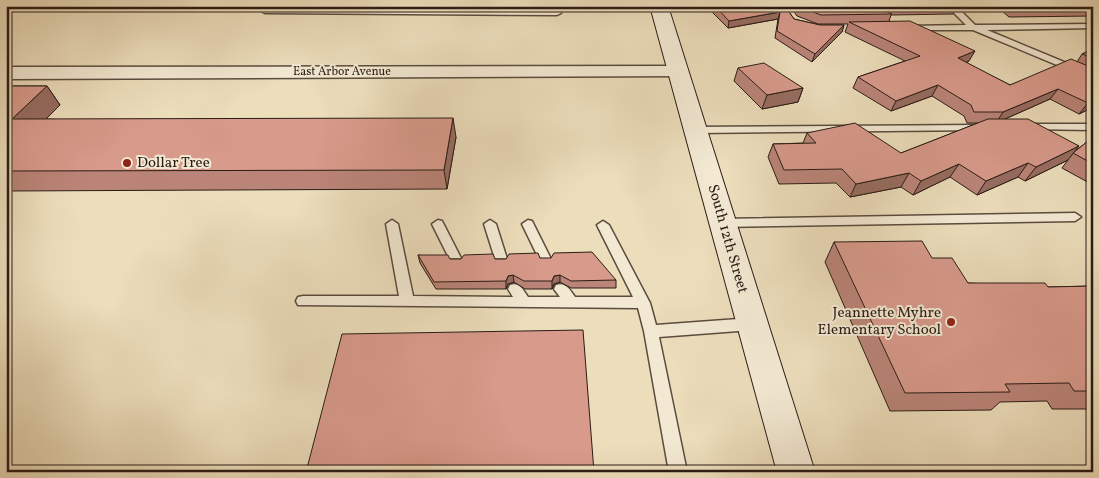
<svg xmlns="http://www.w3.org/2000/svg" width="1099" height="478" viewBox="0 0 1099 478" font-family="Vollkorn,serif">
<style>
.lines{fill:none;stroke-linecap:round;stroke-linejoin:round}
.lane-casing{stroke:#5a4c3f;stroke-width:3}
.street-casing{stroke:#5a4c3f;stroke-width:3}
.secondary-casing{stroke:#2a1c16;stroke-width:2}
.lane{fill:#f3e9d3;fill-rule:evenodd}
.street{fill:#f3e9d3;fill-rule:evenodd}
.secondary{fill:#f3e9d3;fill-rule:evenodd}
.wall{fill:#ba8478;stroke:#2a1c16}
.shaded-wall{fill:#976c61;stroke:#2a1c16}
.building{fill:#d89a8b;stroke:#2a1c16}
.poi-dot{fill:#8f2418;stroke:#f3e9d3;stroke-width:2}
.labels{text-anchor:middle;dominant-baseline:central;stroke-width:4;stroke-linejoin:round;paint-order:stroke}
.far-street-label{font-size:12px;fill:#2a1c16;stroke:#f3e9d3}
.poi-label{font-size:15px;fill:#2a1c16;stroke:#f3e9d3;text-anchor:start}
.street-label{font-size:15px;fill:#2a1c16;stroke:#f3e9d3}
</style>
<rect width="100%" height="100%" fill="#ecddbb"/>
<filter id="stains"><feTurbulence type="fractalNoise" baseFrequency=".004" numOctaves="4"/><feColorMatrix values="0 0 0 0 .2 0 0 0 0 .09 0 0 0 0 .02 0 0 0 .5 -.17"/></filter>
<radialGradient id="worn" r=".72"><stop offset=".6" stop-color="#630" stop-opacity="0"/><stop offset="1" stop-color="#630" stop-opacity=".3"/></radialGradient>
<g class="lines">
<g class="lane-casing">
<g id="lane">
<path d="M265 6H273L271 9 553 11 552 6H560L561 13 557 15 265 13 261 11Z"/>
<path d="M947 6H956L975 25 1093 24V28L987 30 1093 74V80L973 30H908L904 28 908 26 966 25Z"/>
<path d="M1028 124H1093V130L1024 129 1023 127Z"/>
<path d="M980 125 985 128 984 130 696 133 691 130 696 127Z"/>
<path d="M1075 213 1081 217 1075 221 722 227 716 223 722 219Z"/>
<path d="M392 220 398 224 413 296 513 297 508 289 510 285C520 282 523 290 528 297H560L554 289 556 285C566 282 570 290 575 297H633L597 225 603 221 609 225 650 303 656 325 752 318 757 320 759 324 757 328 752 330 659 337 687 472H669L644 331 638 308 298 305 296 301 298 297 303 296H399L386 224Z"/>
<path d="M438 220 442 221 463 262 462 265H452L451 262 432 224Z"/>
<path d="M490 220 496 224 508 262 507 265H497L496 262 484 224Z"/>
<path d="M528 220 532 221 552 261 551 264H541L540 261 522 224Z"/>
</g>
</g>
<g class="street-casing">
<path id="street" d="M678 66 684 68 687 72 684 76 6 79V67Z"/>
</g>
<g class="secondary-casing">
<path id="secondary" d="M650 6H668L815 472H777Z"/>
</g>
<use href="#lane" class="lane"/>
<use href="#street" class="street"/>
<use href="#secondary" class="secondary"/>
</g>
<g class="wall">
<path d="M706 6H785L794 19 820 25H844L842 32 812 62 775 38 778 19 728 28Z"/>
<path d="M790 6H957L953 14 891 15 889 21 969 61 966 63 1010 85 1077 62 1082 54 1093 49V107L1079 114 1050 99 1005 119 1079 146 1073 153 1093 137V185L1062 168 1068 160 1025 181 1018 177 977 195 950 177 913 195 901 187 850 197 836 183 779 184 768 157 773 144 803 143 807 133 901 153 978 123H967L964 116 932 96 891 111 853 88 858 77 905 61 845 32 848 24H818L797 16Z"/>
<path d="M996 6H1093V16L1009 17Z"/>
<path d="M738 68 803 88 798 102 762 109 734 81Z"/>
<path d="M6 86H47L60 105 46 119 456 137 447 189 6 191Z"/>
<path d="M834 242 932 258 968 283 1048 287 1093 286V409H1052L1047 401 1000 402 991 410 890 411 825 262Z"/>
<path d="M418 255 450 259H506L540 258 616 280V288H571L560 282 554 284 552 289H525L514 282 508 284 506 289H436L420 263Z"/>
<path d="M1093 268V277L1089 272Z"/>
</g>
<g class="shaded-wall">
<path d="M780 12 778 19 728 28 729 21Z"/>
<path d="M844 25 842 32 812 62 815 54Z"/>
<path d="M975 51 969 61 952 69 958 58Z"/>
<path d="M938 85 932 96 891 111 896 101Z"/>
<path d="M47 86 60 105 26 139 12 119Z"/>
<path d="M803 88 798 102 762 109 767 95Z"/>
<path d="M1058 89 1050 99 996 123 1003 112Z"/>
<path d="M1093 100V107L1079 114 1088 103Z"/>
<path d="M453 118 456 137 447 189 444 170Z"/>
<path d="M1079 146 1068 160 1025 181 1036 167Z"/>
<path d="M1028 163 1018 177 977 195 986 181Z"/>
<path d="M959 164 950 177 913 195 921 181Z"/>
<path d="M909 173 901 187 850 197 856 184Z"/>
<path d="M513 275 514 282 508 284 506 289V281L508 276Z"/>
<path d="M560 275V282L554 284 552 289V281L554 276Z"/>
</g>
<g class="building">
<path d="M715 6H785L794 19 820 25H844L815 54 777 31 780 12 729 21Z"/>
<path d="M805 6H875L892 14 821 15 800 7Z"/>
<path d="M1012 6H1093V7L1014 8Z"/>
<path d="M910 21 975 51 958 58 1010 85 1071 59 1093 68V100L1088 103 1058 89 1003 112H974L971 105 938 85 896 101 858 77 920 56 849 22Z"/>
<path d="M1093 49V58L1082 54Z"/>
<path d="M764 63 803 88 767 95 738 68Z"/>
<path d="M6 86H47L12 119 453 118 444 170 6 171Z"/>
<path d="M988 119H1028L1079 146 1036 167 1028 163 986 181 959 164 921 181 909 173 856 184 842 169 784 170 773 144 816 143 807 133 855 123 901 153Z"/>
<path d="M1093 137V164L1073 153Z"/>
<path d="M922 241 932 258H952L968 283H1045L1048 287 1093 286V391H1074L1069 383 1005 384 1010 392 905 393 834 242Z"/>
<path d="M592 252 616 280 571 281 560 275 554 276 552 281H524L513 275 508 276 506 281 434 282 418 255H448L450 259H461L464 255 493 254 495 259H506L509 254 538 253 540 258H551L554 253Z"/>
<path d="M583 330 594 472H306L342 334Z"/>
</g>
<g class="poi-dot">
<circle cx="127" cy="163" r="5"/>
<circle cx="951" cy="322" r="5"/>
</g>
<g class="labels">
<g class="far-street-label">
<text x="342" y="72">East Arbor Avenue</text>
</g>
<g class="poi-label">
<text x="137" y="163">Dollar Tree</text>
<text x="941" y="313" text-anchor="end">Jeannette Myhre<tspan x="941" dy="17">Elementary School</tspan></text>
</g>
<g class="street-label">
<text transform="translate(727 239) rotate(74)">South 12th Street</text>
</g>
</g>
<rect width="1099" height="478" fill="none" stroke="#ecddbb" stroke-width="25"/>
<rect x="8" y="8" width="1084" height="463" fill="none" stroke="#2a1c16" stroke-width="2.5"/>
<rect x="12" y="12" width="1074" height="453" fill="none" stroke="#2a1c16"/>
<rect width="100%" height="100%" filter="url(#stains)"/>
<rect width="100%" height="100%" fill="url(#worn)"/>
</svg>
